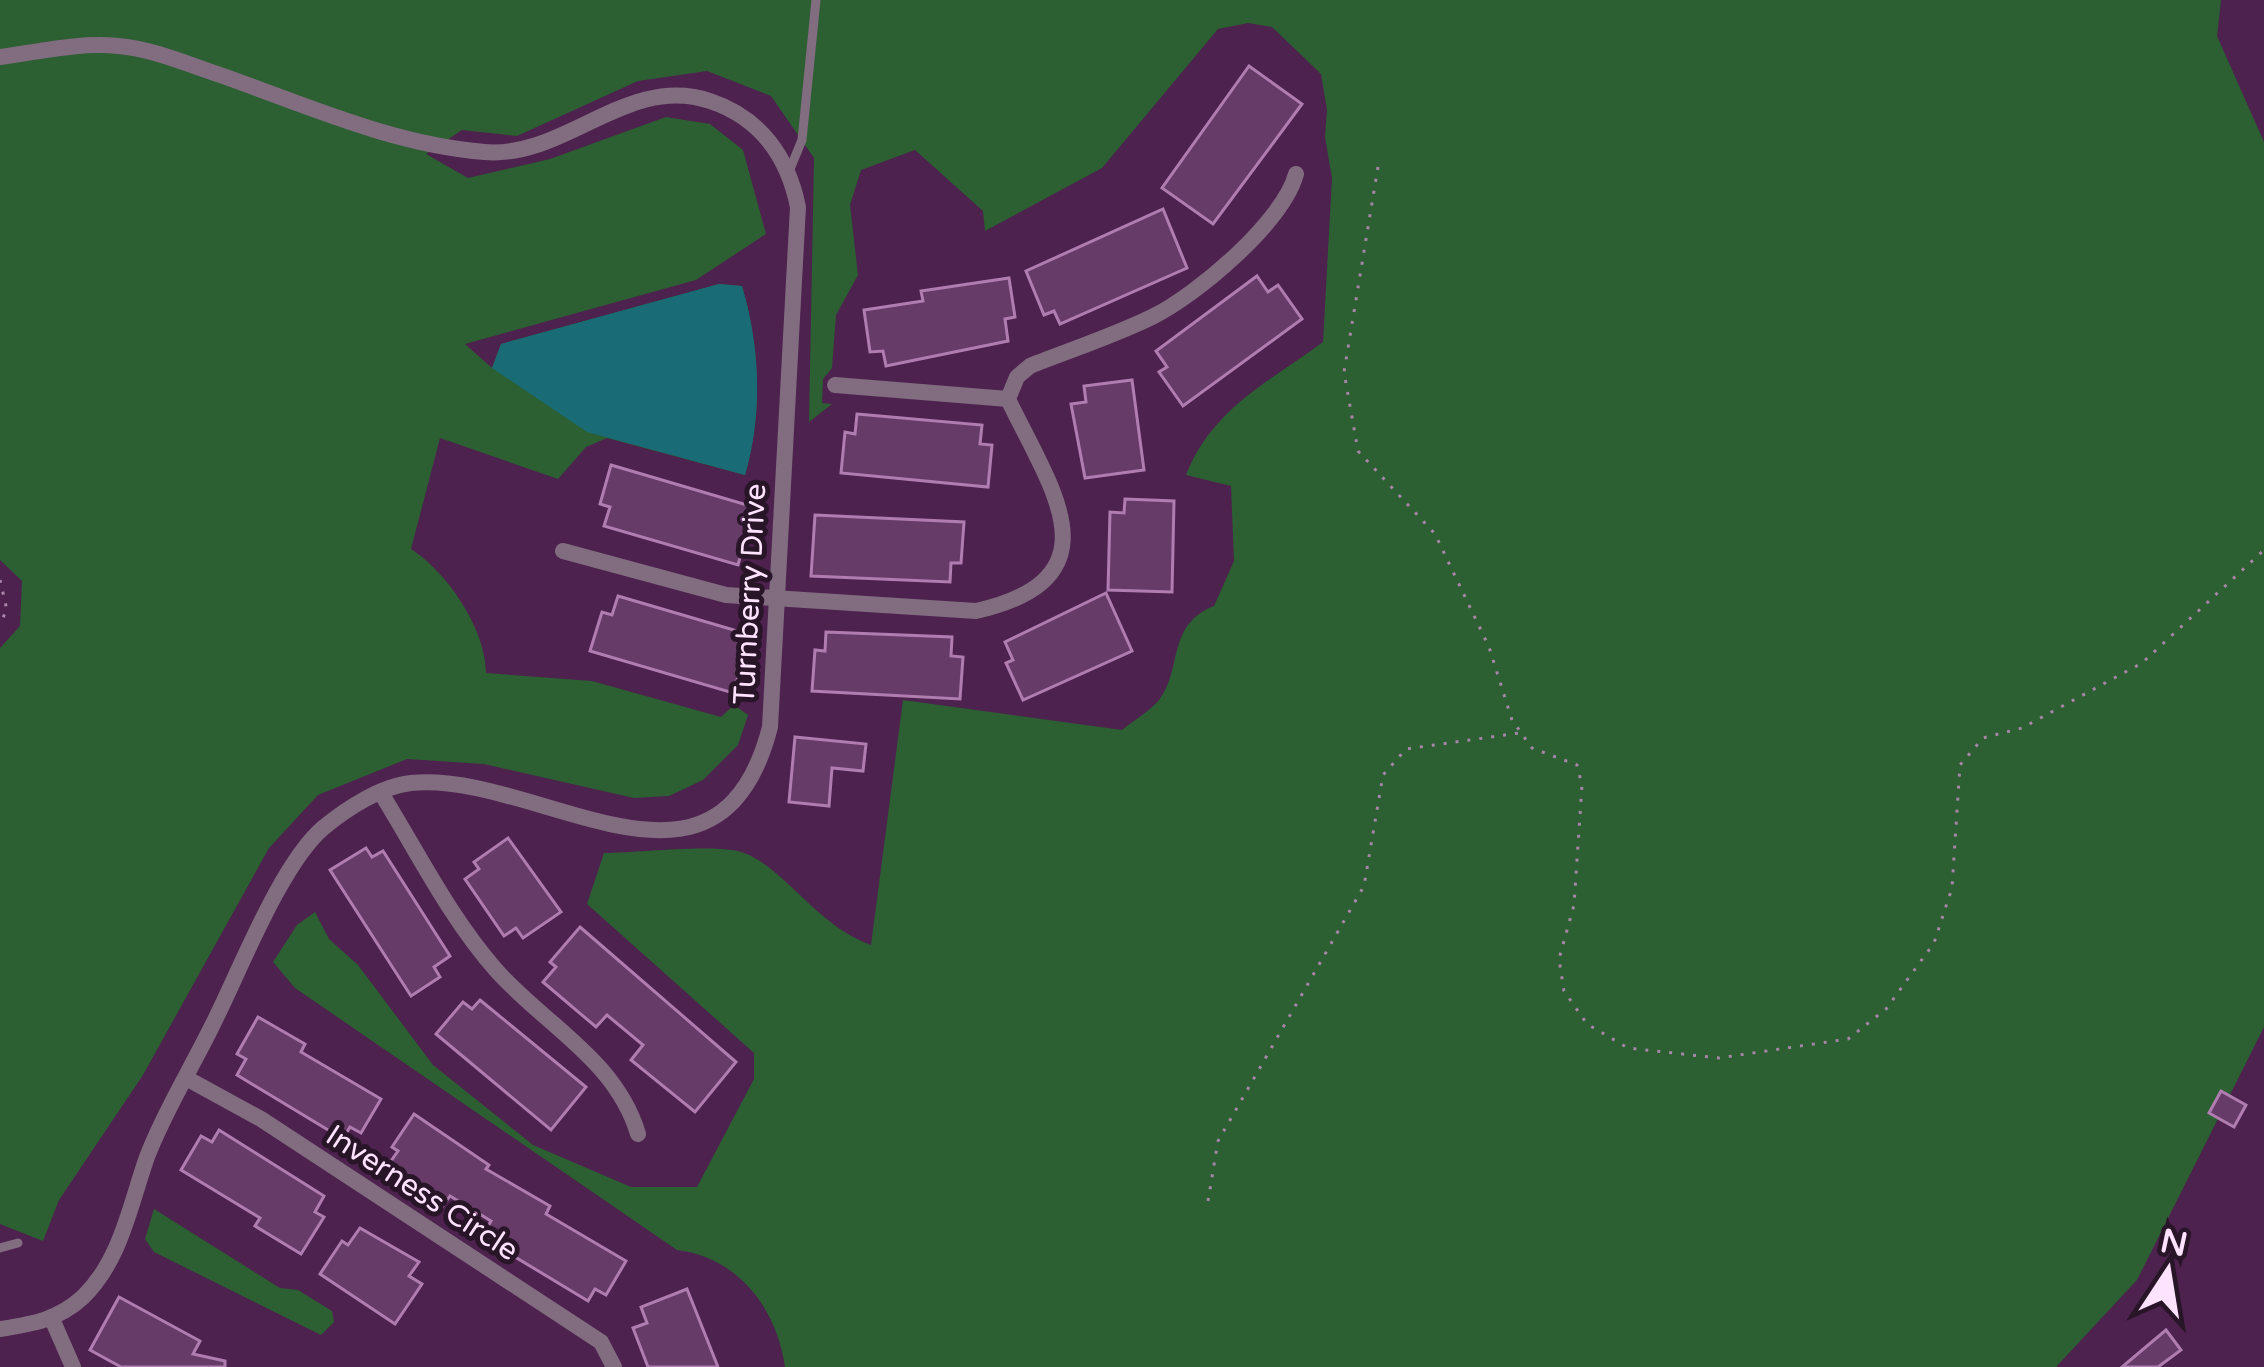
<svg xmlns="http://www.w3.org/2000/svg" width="2264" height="1367" viewBox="0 0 2264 1367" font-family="'Varela Round',sans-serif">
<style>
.green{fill:#2c5f32}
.water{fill:#196c76}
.building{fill:#673b68;stroke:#af7daf;stroke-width:3}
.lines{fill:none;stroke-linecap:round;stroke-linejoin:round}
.path{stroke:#a785a8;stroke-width:3;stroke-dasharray:3 9;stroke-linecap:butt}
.lane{stroke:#816c80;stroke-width:9}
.street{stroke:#816c80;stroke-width:16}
.labels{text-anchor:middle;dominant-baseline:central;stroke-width:10;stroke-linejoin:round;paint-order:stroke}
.street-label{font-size:30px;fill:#fee3fe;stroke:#281528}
</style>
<rect width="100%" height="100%" fill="#4d224e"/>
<g class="green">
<path d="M0 0H2221L2217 36 2264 142V1027L2137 1280 2056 1367H785C777 1308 737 1257 677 1250L295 988 273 962 297 925 315 912 329 939 358 965 433 1065 533 1145 631 1187H697L754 1079V1053L587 904 604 853C638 853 718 843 744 853 785 868 816 925 871 945L903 700 1122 730C1133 721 1150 711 1159 700 1183 669 1166 625 1214 606L1234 561 1231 486 1186 475C1212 409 1267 383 1323 342L1332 178 1325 137 1327 110 1321 74 1272 27 1248 23 1218 29 1102 168 985 231 983 211 915 150 861 170 850 205 858 275 836 315 832 368 823 379 822 403 832 404 809 422 814 158 771 96 707 71 638 81 517 136 462 130 426 154 468 178 550 159 666 117 710 124 743 150 766 234 696 280 465 344 492 368 501 344 719 284 742 286C760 347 763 413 745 475L607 438 586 447 558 479 440 438 411 549C447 572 486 629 486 673L592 681 721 717 734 705 748 715 738 745 703 780 669 796 634 798 484 764 407 759 318 795 269 848 143 1075 59 1200 43 1241 0 1224V648L20 626 22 581 0 560Z"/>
<path d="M154 1209 280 1288 298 1290 332 1311 334 1322 321 1335 154 1252 145 1239Z"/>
</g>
<path class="water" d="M719 284 742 286C760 347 763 413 745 475L587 432 492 368 501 344Z"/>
<g class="building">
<path d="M1249 66 1302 104 1213 224 1162 188Z"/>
<path d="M1163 209 1187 268 1060 324 1054 311 1044 315 1026 271Z"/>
<path d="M1257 276 1268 292 1278 285 1302 319 1183 406 1159 372 1167 367 1156 351Z"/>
<path d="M1009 278 1015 317 1005 319 1008 341 886 366 883 351 870 352 864 310 923 301 921 291Z"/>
<path d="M1132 380 1144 470 1085 478 1071 404 1086 402 1084 386Z"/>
<path d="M857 414 982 425 980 444 992 445 988 487 841 473 845 432 855 434Z"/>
<path d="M611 465 754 507 738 565 604 526 610 507 600 504Z"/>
<path d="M1125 499 1174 501 1172 592 1108 590 1110 512 1124 513Z"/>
<path d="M815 515 964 522 961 563H951L950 582 811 576Z"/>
<path d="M1106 593 1132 651 1023 700 1006 663 1013 660 1005 642Z"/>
<path d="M618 596 751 635 733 693 590 651 602 612 612 615Z"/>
<path d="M826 632 952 637 951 656 963 657 960 699 812 691 815 650 825 651Z"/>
<path d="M795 737 866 744 863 771 832 768 829 806 789 802Z"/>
<path d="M508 838 561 912 523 938 516 928 504 936 465 879 479 869 474 862Z"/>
<path d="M366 848 372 857 383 851 450 956 434 967 440 977 411 996 330 870Z"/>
<path d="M580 927 736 1062 695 1112 631 1060 643 1045 607 1015 596 1027 543 982 556 967 550 962Z"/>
<path d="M480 1000 586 1087 551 1130 436 1034 463 1002 472 1009Z"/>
<path d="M258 1017 305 1044 301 1052 381 1099 361 1133 350 1127 343 1139 237 1075 246 1059 237 1054Z"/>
<path d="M2221 1091 2246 1105 2234 1127 2209 1113Z"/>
<path d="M414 1114 489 1165 486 1169 550 1206 546 1214 626 1261 606 1295 595 1289 588 1301 482 1237 491 1221 450 1196 440 1210 386 1168 398 1151 392 1147Z"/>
<path d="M219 1130 324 1196 315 1212 324 1217 301 1254 255 1226 260 1218 181 1170 201 1136 212 1142Z"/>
<path d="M360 1228 419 1262 409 1276 422 1284 395 1324 320 1274 342 1241 348 1245Z"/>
<path d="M687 1289 718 1367H648L633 1328 647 1323 641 1307Z"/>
<path d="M119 1297 200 1341 193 1354 225 1361V1367H121L90 1350Z"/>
<path d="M2166 1330 2181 1350 2158 1367H2122Z"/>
</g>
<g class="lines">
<g class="path">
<path d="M1378 167 1344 372 1358 451 1435 534 1489 647 1512 720 1532 748 1577 765 1582 785 1574 905 1559 959 1564 991 1587 1024 1628 1048 1719 1058 1848 1039 1886 1009 1934 943 1952 888 1960 765 1983 738 2022 728 2142 663 2264 550"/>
<path d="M0 580 7 610 0 623"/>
<path d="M1208 1201 1218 1141 1364 886 1383 775 1406 749 1519 733"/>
</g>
<g class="lane">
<path d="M790 169 802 140 816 0"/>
<path d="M0 1248 18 1243"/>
</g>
<g class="street">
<path d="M0 57C38 52 79 42 118 46 154 49 189 65 223 76 308 106 394 145 485 152 565 159 628 73 710 101 761 118 788 158 798 207L770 727C718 929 538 770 411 783 381 786 346 809 323 828 280 865 239 973 212 1026 191 1069 164 1112 147 1157 130 1205 121 1260 83 1297 58 1320 33 1324 0 1329"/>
<path d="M835 385 1008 399"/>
<path d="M563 551 726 595 976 611C1120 578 1051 489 1008 399L1017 377 1030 366C1070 350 1113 336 1152 317 1197 295 1283 222 1296 174"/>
<path d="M381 793C417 851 450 918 496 970 545 1025 616 1060 638 1134"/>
<path d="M186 1078 261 1119 601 1342 614 1367"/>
<path d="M52 1319 73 1367"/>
</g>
</g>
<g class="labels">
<g class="street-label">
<text transform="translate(750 594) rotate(-87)">Turnberry Drive</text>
<text transform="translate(422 1193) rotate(33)">Inverness Circle</text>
</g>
</g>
<g transform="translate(2168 1271) rotate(12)" stroke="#281528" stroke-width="9" paint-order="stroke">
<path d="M0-9L21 45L0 30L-21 45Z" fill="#fee3fe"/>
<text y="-18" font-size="33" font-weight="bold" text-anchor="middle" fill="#fee3fe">N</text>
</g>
</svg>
